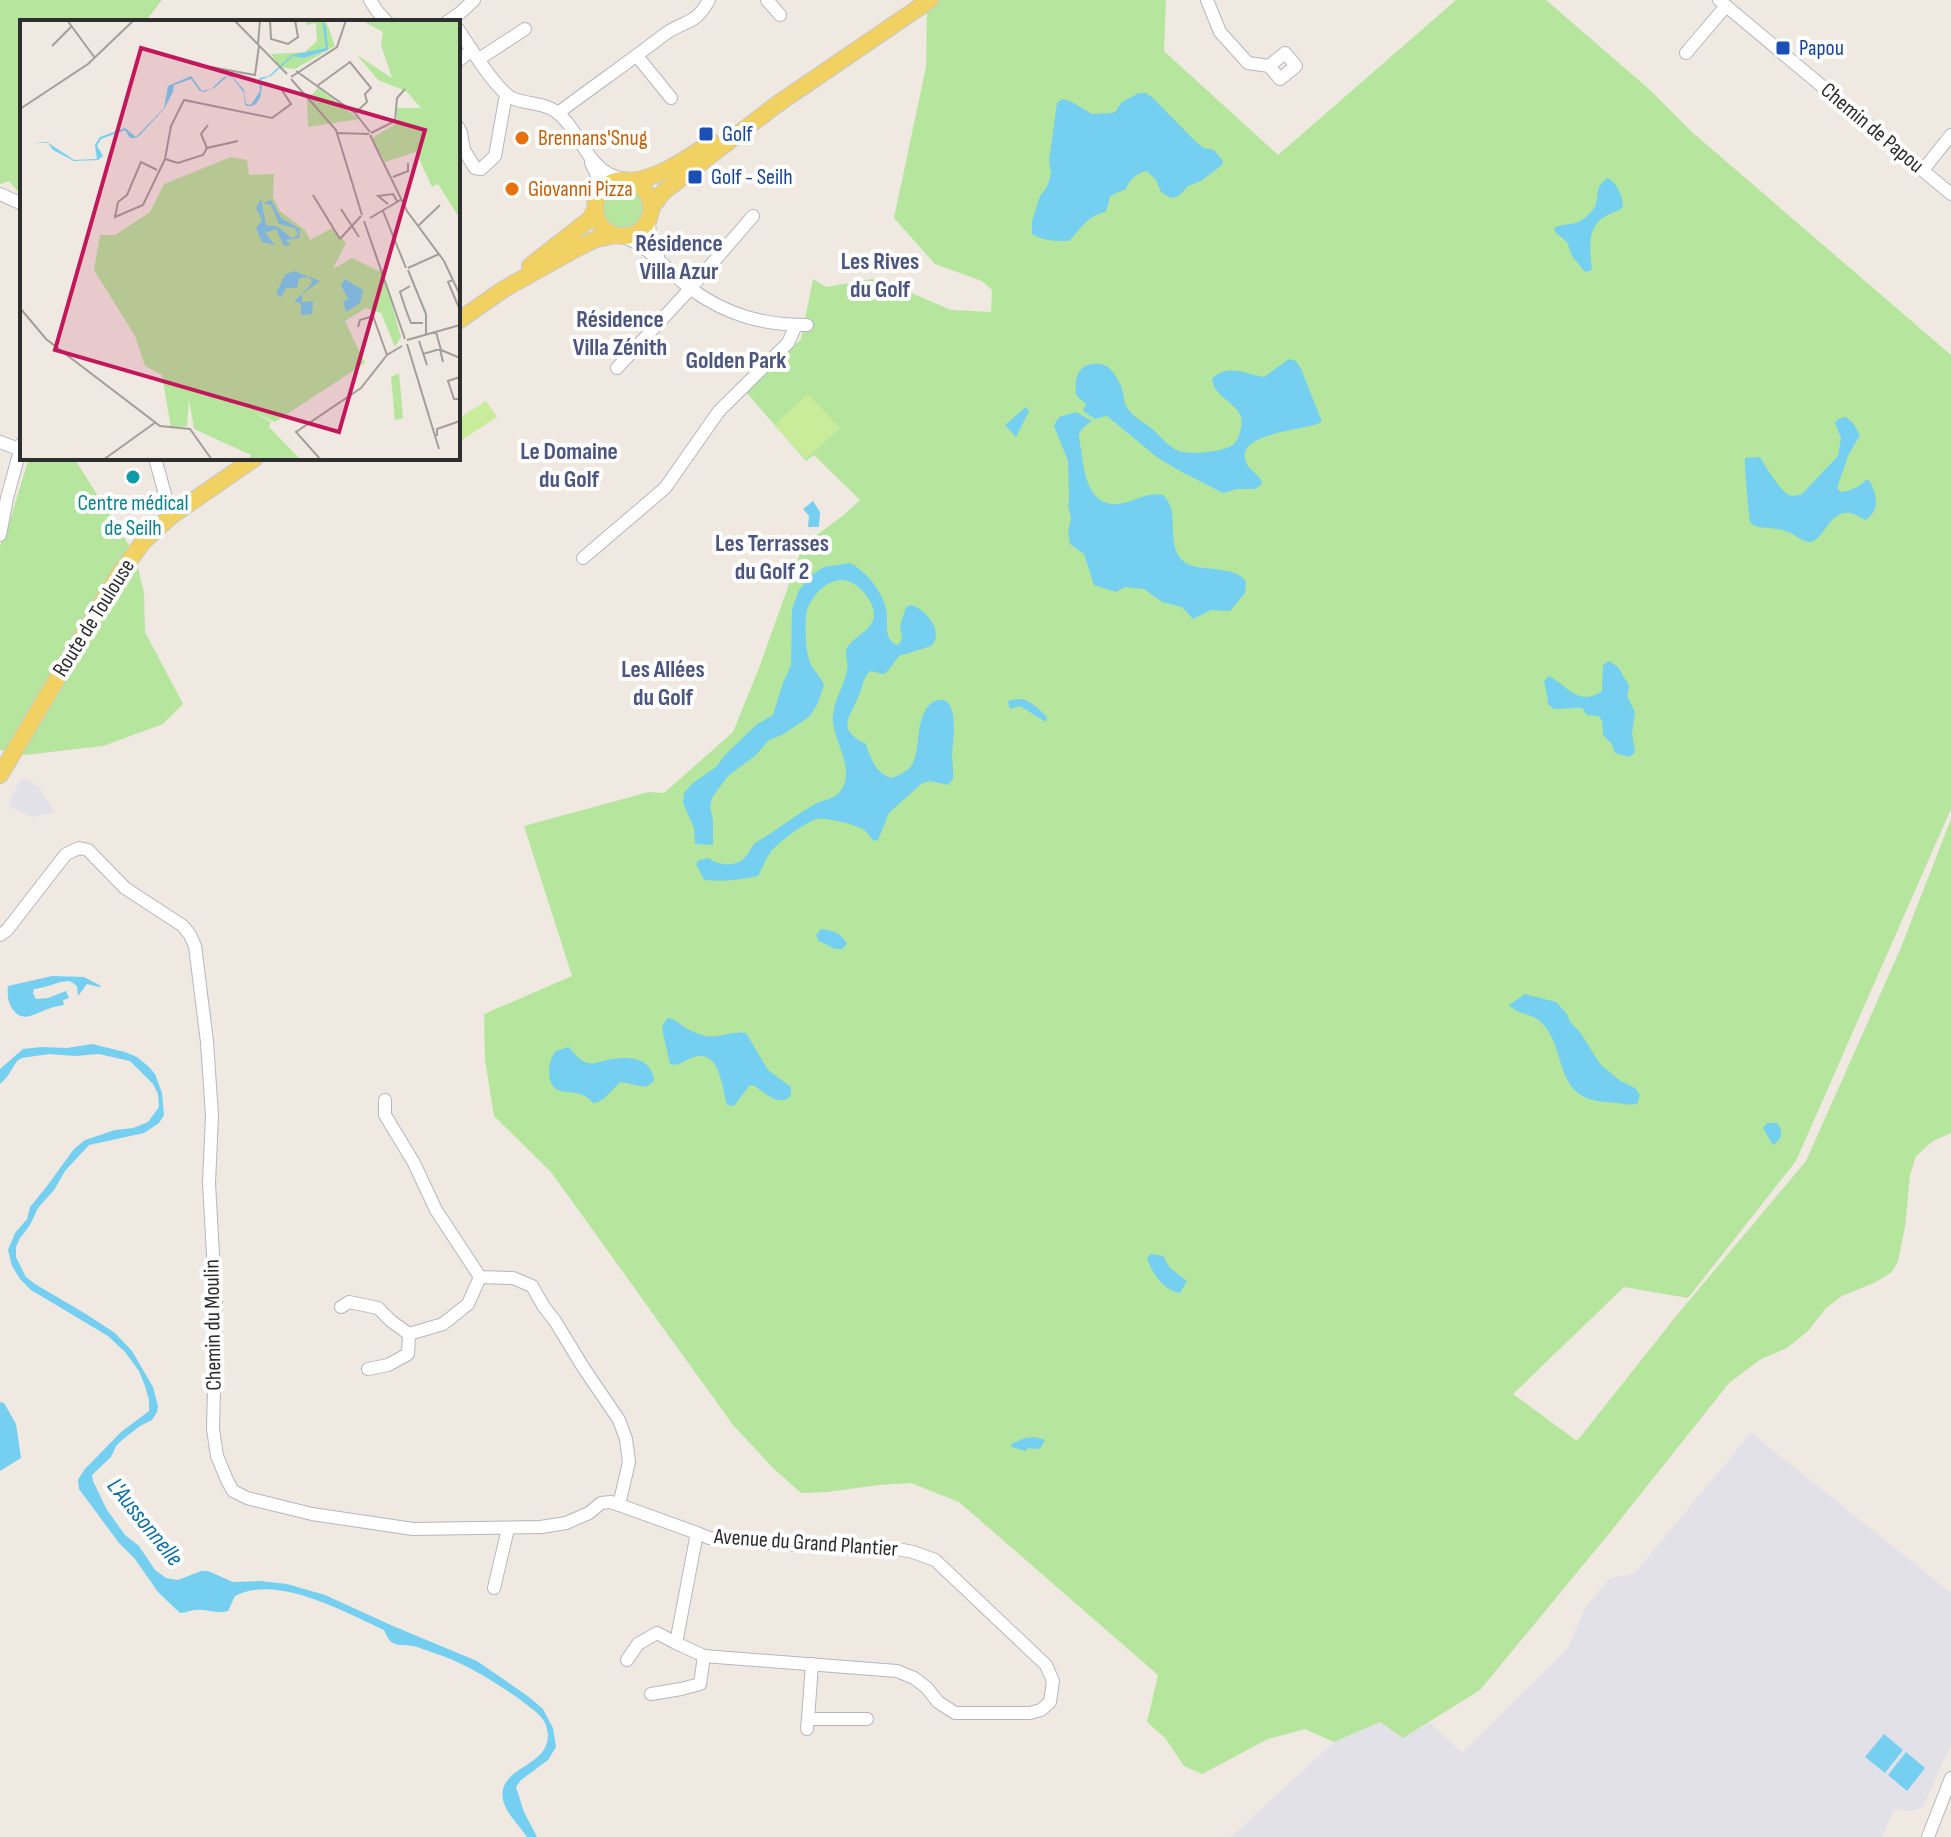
<svg xmlns="http://www.w3.org/2000/svg" width="1951" height="1837" viewBox="0 0 1951 1837" font-family="'Sofia Sans Condensed',sans-serif">
<style>
.industrial{fill:#e3e1e8}
.green{fill:#b6e59e}
.pitch{fill:#c9ec9a}
.water{fill:#75cff0}
.lines{fill:none;stroke-linecap:round;stroke-linejoin:round}
.minor-casing{stroke:#b4b7c1;stroke-width:14}
.major-casing{stroke:#c9c9c9;stroke-width:18}
.minor{stroke:#fff;stroke-width:12}
.major{stroke:#f2d163;stroke-width:16}
.transit-dot{fill:#1a4fb4;stroke:#fff;stroke-width:3}
.food-dot{fill:#e8710a;stroke:#fff;stroke-width:3}
.culture-dot{fill:#0f9aa8;stroke:#fff;stroke-width:3}
.labels{text-anchor:middle;dominant-baseline:central;stroke-width:8;stroke-linejoin:round;paint-order:stroke}
.transit-label{font-size:22px;fill:#164399;stroke:#fff;text-anchor:start}
.street-label{font-size:22px;fill:#2e2e2e;stroke:#fff}
.food-label{font-size:22px;fill:#c56008;stroke:#fff;text-anchor:start}
.culture-label{font-size:22px;fill:#0d838f;stroke:#fff}
.neighbourhood-label{font-size:24px;font-weight:bold;fill:#4d5680;stroke:#fff}
.water-label{font-size:24px;font-style:italic;fill:#0d6fa3;stroke:#fff}
.inset-road{fill:none;stroke:#a29e99;stroke-width:2}
.view{fill:#c2185b;fill-opacity:0.15;stroke:#c2185b;stroke-width:4}
.inset-edge{fill:none;stroke:#2e2e2e;stroke-width:4}
</style>
<rect width="100%" height="100%" fill="#efe9e1"/>
<g class="industrial">
<path d="M21 778 37 785 55 812 33 817 8 806Z"/>
<path d="M1751 1433 1951 1593V1744L1923 1807 1912 1811 1894 1809 1882 1837H1231L1334 1742 1380 1722 1403 1738 1429 1722 1462 1753 1568 1648 1585 1608 1610 1578 1634 1574Z"/>
</g>
<g class="green">
<path d="M0 0H162L145 22H22V196L9 181 0 184Z"/>
<path d="M938 0H1166L1164 51 1278 155 1456 0H1546L1650 90 1693 133 1951 355V809L1796 1161 1688 1298 1624 1287 1513 1394 1577 1441 1677 1315 1806 1161 1900 950 1951 819V1133L1933 1141 1916 1156 1910 1175 1905 1227 1898 1261 1892 1272 1876 1282 1842 1296 1826 1308 1808 1331 1787 1348 1761 1359 1729 1383 1612 1530 1480 1690 1403 1738 1380 1722 1334 1742 1305 1729 1268 1739 1202 1774 1184 1766 1165 1738 1147 1722 1158 1675 959 1502 911 1483 879 1485 827 1492 801 1493 773 1468 733 1425 551 1172 494 1116 485 1060 484 1014 572 976 524 826 649 792 664 793 733 732 759 668 803 545 844 515 860 500 814 455 806 461 746 392 801 339 813 279 826 287 872 279 890 284 951 310 991 312 992 290 982 281 935 264 894 218 926 67 927 8Z"/>
<circle cx="624" cy="208" r="20"/>
<path d="M29 458H74L135 555 144 593 145 632 183 704 163 724 103 746 24 755 0 750V546L9 523Z"/>
</g>
<g class="pitch">
<path d="M808 394 840 428 806 459 774 425Z"/>
<path d="M486 401 497 417 459 442 458 419Z"/>
</g>
<g class="water">
<path d="M1139 93H1146L1153 98 1195 141 1204 148 1214 150 1223 161 1222 165 1201 181 1188 186 1179 196 1171 198 1161 192 1156 180 1147 171C1138 172 1129 180 1126 189L1110 196 1108 206 1105 212C1087 216 1081 229 1069 241 1057 241 1042 241 1032 234V221L1040 196 1047 187 1051 174 1049 161 1057 103 1062 99 1070 101 1092 114 1112 113 1115 112 1122 102Z"/>
<path d="M1607 178C1617 182 1623 197 1623 207 1618 212 1612 212 1606 216 1586 226 1590 252 1592 270L1585 272 1572 256 1567 242 1556 233 1554 228C1562 223 1572 226 1580 221 1584 219 1587 216 1590 213 1603 201 1591 190 1607 178Z"/>
<path d="M1289 359 1296 361 1301 369 1321 419V422C1308 431 1227 432 1248 466 1252 471 1258 475 1262 481L1261 485 1255 489H1237L1223 493 1180 471 1158 458 1107 416 1095 419 1083 411 1086 404 1076 395C1076 390 1075 382 1077 377 1080 362 1103 360 1111 370 1115 374 1119 382 1121 386 1124 393 1123 403 1128 409 1134 418 1142 421 1151 428 1160 435 1168 447 1179 451 1191 455 1223 452 1233 445 1239 441 1243 424 1241 417 1237 403 1214 397 1212 379 1226 363 1246 374 1264 377Z"/>
<path d="M1026 407 1029 411 1016 437 1005 425Z"/>
<path d="M1076 412 1092 421C1087 425 1080 429 1079 435 1079 436 1080 447 1081 448 1083 466 1086 497 1107 503 1127 509 1143 490 1163 495 1181 511 1165 542 1182 560 1195 574 1231 563 1246 581L1245 593 1230 611 1211 610 1193 619 1182 607 1162 602 1144 589 1125 587 1116 592 1094 585 1084 554 1070 544 1068 532 1071 518 1068 506 1069 498 1068 461 1054 426 1059 417Z"/>
<path d="M1846 417 1853 423 1860 435 1848 456 1837 488 1841 492C1851 491 1859 487 1866 480H1869C1877 494 1881 511 1865 520 1830 495 1827 542 1809 542 1800 541 1794 533 1786 531 1778 528 1760 528 1755 526 1753 525 1751 523 1750 521 1749 518 1744 462 1745 458L1760 457C1764 465 1782 493 1789 495 1794 497 1798 495 1802 494L1838 456 1841 438 1835 423 1838 419Z"/>
<path d="M813 501 820 512 819 527H808L809 516 803 509Z"/>
<path d="M850 563C867 572 882 591 886 609 889 623 882 638 897 645L900 643 902 637 900 626 906 607 911 605C926 609 945 632 931 646L899 656 887 672 883 674 870 671C862 679 864 685 859 695 849 719 836 729 866 744 870 758 877 775 892 778 899 775 908 771 912 765 920 751 916 727 925 711 928 706 933 700 939 700 960 697 953 743 952 754 952 762 954 770 953 779L948 785 930 781 921 784 889 813 878 840 874 841C870 837 866 830 861 828 853 824 825 817 816 819 803 824 778 842 770 853 765 860 762 869 758 876 738 880 725 882 704 880L696 864 699 860 709 858C717 865 733 867 742 860 748 856 750 848 755 843 776 831 795 815 817 803 824 800 833 799 839 793 857 772 835 744 833 722 832 717 834 710 835 704 839 693 845 681 847 670 849 663 845 658 846 651 849 635 886 630 870 601 866 594 857 583 848 581 829 575 807 599 806 616 805 631 805 651 811 665 815 672 821 677 824 685L817 705 809 717 782 735 769 740 756 755 728 776 713 796 710 805 713 821V845L695 844 694 828 683 803 684 793 693 783 716 767 725 755 756 725 773 715 783 683 791 665 792 609 799 590 813 574 824 567Z"/>
<path d="M1609 661 1618 667 1629 686 1627 696 1635 712 1632 733 1635 752 1630 757 1615 753 1612 744 1603 735 1602 721 1599 716 1587 715 1582 708H1579L1554 709 1547 703 1548 700 1544 681 1549 676C1568 686 1578 707 1602 691L1603 665Z"/>
<path d="M1022 699C1032 702 1039 709 1047 717L1046 722 1020 706 1010 709 1008 702 1010 700Z"/>
<path d="M821 929C832 930 842 933 847 944L842 949H835L819 941 816 935Z"/>
<path d="M52 976 84 977 101 986 99 987 87 984 78 996 77 986 70 981C57 981 47 988 34 989L33 993 36 999 48 998 66 991 69 998 63 1000 64 1005C59 1006 55 1006 51 1008 38 1011 25 1024 14 1011 8 1004 7 995 8 986Z"/>
<path d="M1525 994 1556 1002 1567 1014 1570 1022 1580 1032 1600 1064 1619 1080 1635 1088 1640 1095 1637 1104C1627 1106 1617 1102 1606 1102 1552 1098 1569 1052 1542 1023 1532 1013 1518 1015 1509 1005Z"/>
<path d="M668 1018C678 1020 678 1024 686 1028 689 1030 701 1035 705 1036 719 1039 732 1030 746 1033L768 1070 791 1087V1096C777 1108 765 1091 752 1085L749 1086 734 1106 727 1105C722 1090 721 1049 694 1057 684 1060 680 1067 670 1064L662 1028 664 1023Z"/>
<path d="M92 1044 125 1052 137 1057 149 1067 155 1074 162 1093 164 1115 159 1123 144 1133 89 1145 65 1171 54 1190 38 1208 30 1225 20 1238 16 1247V1257L26 1277 35 1284 86 1314 115 1333 132 1351 153 1387 158 1406 157 1412 152 1420 140 1426 122 1440 116 1446 111 1457 92 1475 93 1481 107 1510 125 1535 139 1546 155 1570 166 1578 178 1580 201 1571H208L233 1582 261 1581 287 1584 325 1595 393 1626 477 1661 529 1697 543 1709 546 1715 553 1728 556 1747 548 1760 521 1780 516 1787 524 1812 537 1837H527C518 1823 499 1808 503 1789 509 1766 549 1764 548 1734 547 1728 545 1721 541 1717 536 1711 528 1706 522 1701 494 1681 464 1662 431 1652 425 1650 419 1647 413 1646 407 1645 401 1646 395 1644 388 1641 387 1636 384 1630 344 1612 277 1574 235 1596L228 1611C217 1614 211 1610 200 1610 193 1609 187 1613 180 1613L158 1592 135 1559 119 1543 79 1489 78 1480 84 1470 121 1432 149 1411V1400L145 1386 139 1371 125 1352 108 1336 31 1290 20 1279 12 1266 8 1250 15 1233 27 1219 30 1207 47 1186 74 1149 85 1140 115 1130 133 1128 148 1122 159 1107 158 1094 153 1084 130 1061 99 1054 75 1056 49 1054 22 1058 17 1061 7 1077 0 1084V1069L23 1049 41 1047 67 1048Z"/>
<path d="M568 1047C574 1052 579 1061 588 1063 594 1065 601 1061 607 1060 626 1056 652 1056 654 1081L646 1087 621 1082C611 1089 606 1102 593 1103 578 1082 549 1105 549 1070 550 1062 551 1057 556 1051Z"/>
<path d="M1767 1123H1777C1784 1132 1782 1139 1773 1145L1763 1128Z"/>
<path d="M1151 1254 1163 1256 1170 1268 1187 1281 1180 1293C1164 1291 1152 1273 1147 1258Z"/>
<path d="M0 1402 4 1403 16 1424 21 1458 0 1471Z"/>
<path d="M1035 1437 1045 1440 1040 1449 1028 1448 1025 1451 1012 1447 1011 1444 1025 1438Z"/>
<path d="M1884 1734 1903 1750 1885 1773 1865 1757Z"/>
<path d="M1906 1752 1925 1768 1907 1791 1888 1775Z"/>
</g>
<g class="lines">
<g class="minor-casing">
<g id="minor">
<path d="M370 0 377 11 387 22"/>
<path d="M767 0 780 15"/>
<path d="M1207 0 1220 32 1248 63 1269 66 1280 79 1296 66 1285 53 1269 66"/>
<path d="M1719 0 1951 194"/>
<path d="M447 22 460 13 474 0"/>
<path d="M458 29C469 46 496 90 512 98 527 105 546 102 559 114 578 130 585 159 606 172 611 176 618 177 624 180"/>
<path d="M1686 53 1726 6"/>
<path d="M637 56 671 98"/>
<path d="M479 59 525 29"/>
<path d="M458 61 472 50"/>
<path d="M558 113C594 86 630 61 665 34 684 20 695 26 709 0"/>
<path d="M458 127 461 133 464 150 475 168 481 169 495 156 505 100 507 95"/>
<path d="M591 163 598 177 597 198"/>
<path d="M1923 170 1951 135"/>
<path d="M0 194 22 204"/>
<path d="M649 220 650 239 658 256"/>
<path d="M622 236C654 249 665 270 691 289 727 315 762 325 807 325"/>
<path d="M617 368 690 289 753 216"/>
<path d="M0 442 19 449"/>
<path d="M155 458 171 516"/>
<path d="M0 535 7 498 22 443"/>
<path d="M583 558 665 488 719 411 788 343 796 325"/>
<path d="M0 935 7 930 66 854 79 848 88 850 125 888 183 926 190 935 195 946 207 1042 212 1116 209 1183 216 1308 213 1429 217 1456 227 1480 233 1491 247 1498 312 1514 413 1529 541 1527 566 1523 589 1513 601 1503 611 1502 697 1533 709 1538 834 1548 887 1547 913 1552 935 1560 1046 1665 1053 1681 1050 1702 1041 1710 1030 1713H955L938 1702 927 1688 914 1678 897 1671 704 1656 676 1643 697 1533"/>
<path d="M385 1100V1115L414 1163 436 1210 480 1277 513 1278 532 1286 544 1307 555 1321 583 1367 619 1420 626 1439 629 1462 619 1505"/>
<path d="M341 1307 349 1302 378 1308 391 1321 409 1334 443 1324 468 1304 480 1277"/>
<path d="M368 1369 388 1365 408 1354 409 1334"/>
<path d="M494 1588 507 1533 506 1529"/>
<path d="M627 1660 638 1644 657 1633 676 1643"/>
<path d="M651 1694 681 1689 700 1684 704 1656"/>
<path d="M808 1719 812 1664"/>
<path d="M807 1729 808 1719H867"/>
<path d="M1928 1837 1951 1778"/>
</g>
</g>
<g class="major-casing">
<g id="major">
<circle cx="623" cy="208" r="28"/>
<path d="M632 181C662 177 687 158 712 142"/>
<path d="M651 208 663 192 776 105 930 0"/>
<path d="M530 266 590 219 595 210"/>
<path d="M458 321 504 289 581 246 596 239 616 235"/>
<path d="M0 775 118 576 143 542 171 516 255 458"/>
</g>
</g>
<use href="#minor" class="minor"/>
<use href="#major" class="major"/>
</g>
<g class="transit-dot">
<rect x="1775" y="40" width="16" height="16" rx="4"/>
<rect x="698" y="126" width="16" height="16" rx="4"/>
<rect x="687" y="169" width="16" height="16" rx="4"/>
</g>
<g class="food-dot">
<circle cx="522" cy="138" r="8"/>
<circle cx="512" cy="189" r="8"/>
</g>
<circle class="culture-dot" cx="133" cy="477" r="8"/>
<g class="labels">
<g class="transit-label">
<text x="1799" y="48">Papou</text>
<text x="722" y="134">Golf</text>
<text x="711" y="177">Golf - Seilh</text>
</g>
<g class="street-label">
<text transform="translate(1872 128) rotate(40)">Chemin de Papou</text>
<text transform="translate(94 618) rotate(-58)">Route de Toulouse</text>
<text transform="translate(213 1325) rotate(-91)">Chemin du Moulin</text>
<text transform="translate(806 1543) rotate(4)">Avenue du Grand Plantier</text>
</g>
<g class="food-label">
<text x="538" y="138">Brennans'Snug</text>
<text x="528" y="189">Giovanni Pizza</text>
</g>
<g class="culture-label">
<text x="133" y="503">Centre médical<tspan x="133" dy="25">de Seilh</tspan></text>
</g>
<g class="neighbourhood-label">
<text x="679" y="243">Résidence<tspan x="679" dy="28">Villa Azur</tspan></text>
<text x="880" y="261">Les Rives<tspan x="880" dy="28">du Golf</tspan></text>
<text x="620" y="319">Résidence<tspan x="620" dy="28">Villa Zénith</tspan></text>
<text x="736" y="360">Golden Park</text>
<text x="569" y="451">Le Domaine<tspan x="569" dy="28">du Golf</tspan></text>
<text x="772" y="543">Les Terrasses<tspan x="772" dy="28">du Golf 2</tspan></text>
<text x="663" y="669">Les Allées<tspan x="663" dy="28">du Golf</tspan></text>
</g>
<g class="water-label">
<text transform="translate(145 1522) rotate(51)">L'Aussonnelle</text>
</g>
</g>
<g transform="translate(20 20)">
<rect width="440" height="440" fill="#efe9e1"/>
<path d="M285 0 306 1 315 26 275 49 260 47 251 34 285 32 297 21 296 3 286 5ZM341 0H440V199L418 164 412 167 396 132 365 142 352 118 377 103V88H401L386 71 358 60 337 35 372 58 361 25 363 12ZM298 68 339 99 288 107 287 80ZM211 137 227 140 229 155 254 154 253 177 260 191 285 210 290 220 312 208 326 223 313 249 332 238 363 253 381 317 375 327 361 293 346 288 325 301 345 343 255 402 233 392 251 402 249 407 281 440H228L231 435 174 409 169 379 167 406 151 408 142 355 125 346 115 316 74 250 80 215H95L130 192 144 164ZM379 353 383 398 375 400 371 357Z" fill="#b6e59e"/>
<path d="M302 0 306 7 308 30 283 38 273 36 251 56 240 60 242 67 240 78 236 84 232 86H227L225 85 224 73 212 57H207L194 68 184 72 180 71 171 59 154 65 153 72 144 89 119 116 116 118H110L105 110 81 119 77 126 83 136 78 140 54 141 33 130 28 123 13 122H27L54 140 77 139 75 125 80 117 105 108 116 117 144 88 148 66 171 56 182 71 191 69 204 57 212 56 224 70 226 84 231 85 240 71 239 58 249 56 272 35 306 28ZM241 179 246 205 258 207 272 218 278 215 275 208 259 204 251 185 243 183 251 180 261 198 280 209 279 218 266 220 271 225 264 226 256 209 245 213 255 225 242 222 236 208 242 200 236 188ZM274 251 300 261 282 274V282L293 281 292 294 281 295V283L274 282 292 263 290 257 279 258 277 268H266L261 277 256 274 265 255ZM325 259 343 270 340 283 326 292 323 282 328 279 321 265Z" fill="#75cff0"/>
<path class="inset-road" d="M47 0 75 38M214 0 267 54M250 0 251 19 268 24 278 17 275 0M238 24 240 0M32 26 52 6M191 47 235 55 239 26M276 51 335 93 350 112M271 57 317 27 326 0M271 59 316 110 342 195M297 66 330 42 351 68 345 74 347 82 335 93M0 89 68 44 114 0M318 113 349 114M351 113 375 101 377 78 385 69M350 115 387 191 424 241 440 275M187 128 181 114 188 105M145 139 151 106 164 80 252 98 271 84 260 67M145 139 158 143 183 135 187 128 218 121M137 150 121 142 107 175 98 182 95 197 123 185 145 139M373 157 388 151V143M293 175 320 219M368 184 358 176 373 174 377 181M321 189 339 217M363 191 386 248M350 198 382 179M344 201 385 319M398 206 420 185M320 219 341 196M388 248 419 234M388 250 406 294V315M433 260 428 262 440 290M390 266 380 272 386 290 391 303H403M0 288 26 319 140 406 170 409 192 440M339 303 338 307 340 300 353 296 367 335M416 312 421 330 440 338M387 320 440 305M399 321 407 345M387 324 419 429M403 334 420 329 423 342M440 357 428 361 434 379H440M417 416V409L440 401M83 440 136 402M301 440 276 412 341 368 367 335 382 326"/>
<path class="view" d="M121 28 405 110 319 412 35 330Z"/>
<rect width="440" height="440" class="inset-edge"/>
</g>
</svg>
